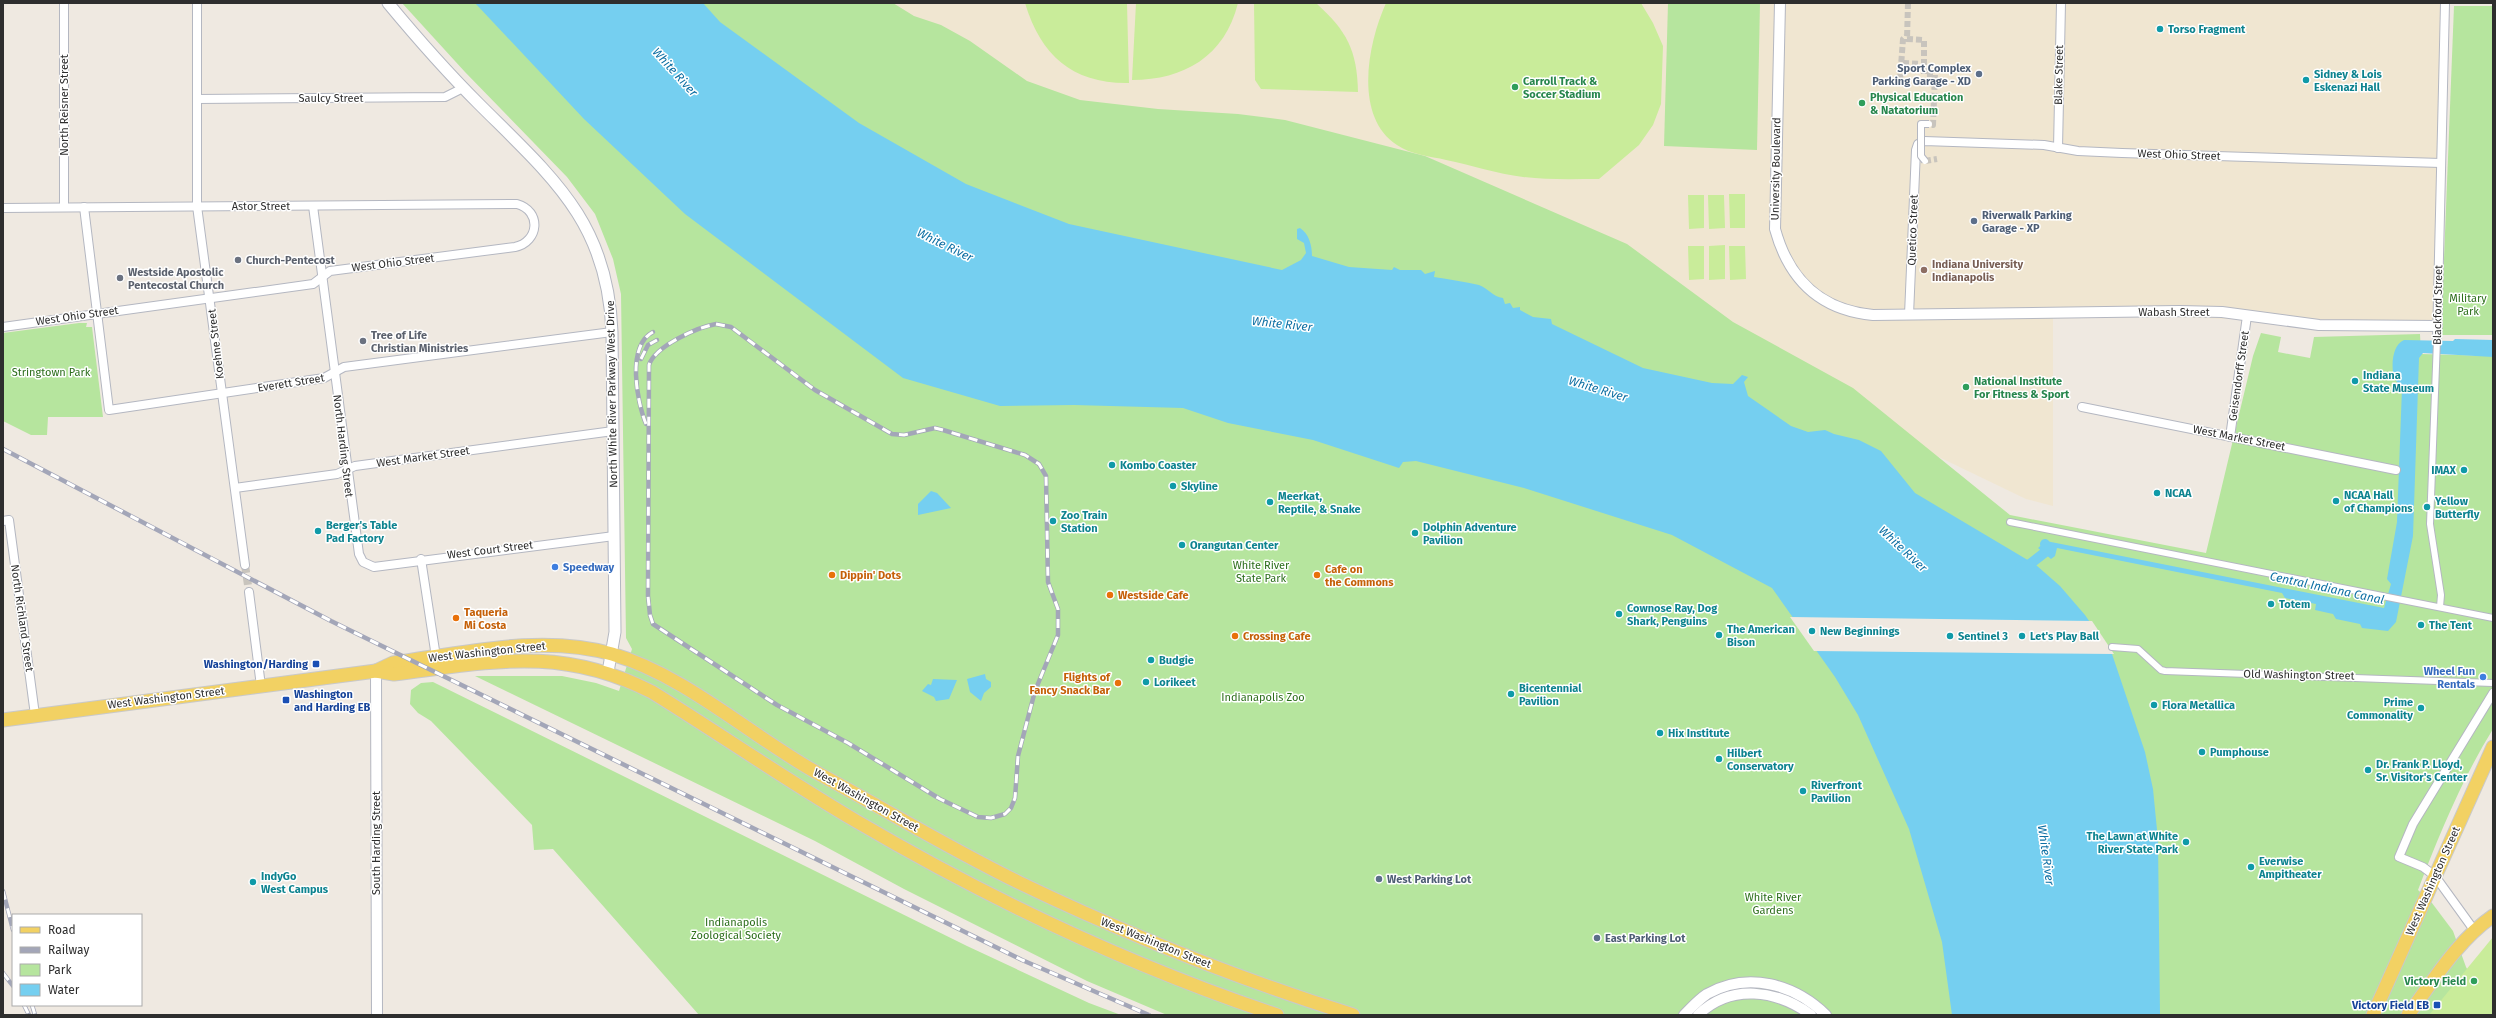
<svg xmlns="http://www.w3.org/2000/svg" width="2496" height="1018" viewBox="0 0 2496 1018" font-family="'Fira Sans',sans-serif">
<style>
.education{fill:#f0e6d1}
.green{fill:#b6e59e}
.pitch{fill:#c9ec9a}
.water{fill:#75cff0}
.pier{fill:#efe9e1}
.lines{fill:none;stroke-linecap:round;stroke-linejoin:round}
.canal{stroke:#75cff0;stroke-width:10}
.pedestrian-tunnel{stroke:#c8c4bd;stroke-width:6;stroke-dasharray:6 3;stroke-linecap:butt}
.minor-tunnel{stroke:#c8c4bd;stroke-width:8;stroke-dasharray:8 4;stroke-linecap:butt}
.pedestrian-casing{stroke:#b4b7c1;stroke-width:8}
.minor-casing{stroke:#b4b7c1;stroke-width:10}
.tertiary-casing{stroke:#b4b7c1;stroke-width:12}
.secondary-casing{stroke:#b4b7c1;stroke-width:13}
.primary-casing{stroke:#c9c9c9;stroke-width:15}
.pedestrian{stroke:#fff;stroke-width:6}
.minor{stroke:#fff;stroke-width:8}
.tertiary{stroke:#fff;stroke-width:10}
.secondary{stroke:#fff;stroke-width:11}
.primary{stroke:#f2d163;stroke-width:13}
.rail-casing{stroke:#a3a6b8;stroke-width:4.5}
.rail{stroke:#fff;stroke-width:3;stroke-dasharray:9;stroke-linecap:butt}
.pedestrian-bridge-casing{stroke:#b4b7c1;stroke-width:8;stroke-linecap:butt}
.pedestrian-bridge{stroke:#fff;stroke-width:6}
.culture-dot{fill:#0f9aa8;stroke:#fff;stroke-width:1.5}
.service-dot{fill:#5c6f8a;stroke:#fff;stroke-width:1.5}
.leisure-dot{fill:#2e9e5b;stroke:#fff;stroke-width:1.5}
.worship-dot{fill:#6b7280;stroke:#fff;stroke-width:1.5}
.education-dot{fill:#8d6e63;stroke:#fff;stroke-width:1.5}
.shop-dot{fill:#3f7fe0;stroke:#fff;stroke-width:1.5}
.food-dot{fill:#e8710a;stroke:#fff;stroke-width:1.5}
.transit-dot{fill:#1a4fb4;stroke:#fff;stroke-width:1.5}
.labels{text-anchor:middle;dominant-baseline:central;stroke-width:3;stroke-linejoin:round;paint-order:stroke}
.culture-label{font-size:11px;font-weight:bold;fill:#0d838f;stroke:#fff;text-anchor:start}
.service-label{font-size:11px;font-weight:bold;fill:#4e5e75;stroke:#fff;text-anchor:start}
.street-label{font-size:11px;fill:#2e2e2e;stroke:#fff}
.leisure-label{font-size:11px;font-weight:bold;fill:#27864d;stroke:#fff;text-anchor:start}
.worship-label{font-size:11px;font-weight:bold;fill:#5b616d;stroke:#fff;text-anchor:start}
.education-label{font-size:11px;font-weight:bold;fill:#785e54;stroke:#fff;text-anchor:start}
.park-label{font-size:11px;fill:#2c6e1b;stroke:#fff}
.shop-label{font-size:11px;font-weight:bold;fill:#366cbe;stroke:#fff;text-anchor:start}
.food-label{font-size:11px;font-weight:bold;fill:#c56008;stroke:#fff;text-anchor:start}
.transit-label{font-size:11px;font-weight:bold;fill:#164399;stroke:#fff;text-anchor:end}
.water-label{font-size:12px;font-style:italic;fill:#0d6fa3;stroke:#fff}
</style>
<rect width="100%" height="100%" fill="#efe9e1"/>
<path class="education" d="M777 3H2445L2437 326 2053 313V506L2026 499 1835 407Z"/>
<g class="green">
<path d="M402 3H893L914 16 941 25 970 41 1027 81 1080 100 1158 109 1238 114 1285 120 1425 156 1627 244 1733 322 1853 388 2010 515 2206 553 2253 356 2261 333 2281 337 2278 352 2310 358 2314 337 2420 334 2421 354 2493 356V729C2462 779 2439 835 2418 890L2432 903 2453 931 2466 967 2493 1015H1167L1087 981 904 889 815 841 475 676H562L596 683 619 691 632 649 626 638 621 294 613 259 595 214 567 177 465 72Z"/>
<path d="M1668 3H1760L1757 150 1664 146Z"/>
<path d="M2454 6H2493V335H2441Z"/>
<path d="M79 323H87L86 327H92L103 417H48L47 435H31L3 421V333Z"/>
<path d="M433 682 967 946 1089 1003 1121 1015H699L553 849 534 850 532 825 431 721 418 713 410 704 411 690 421 683Z"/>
</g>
<g class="pitch">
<path d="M1025 3H1127L1129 83C1073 84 1041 56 1025 3Z"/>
<path d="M1136 3H1238C1225 56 1184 80 1132 80Z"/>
<path d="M1254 3H1316C1347 31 1357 50 1358 92L1261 89 1255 80Z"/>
<path d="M1386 3H1641L1653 23 1663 46 1661 104 1653 125 1639 145 1599 179C1574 179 1547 180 1523 177 1497 174 1471 165 1446 160 1430 156 1411 155 1397 145 1353 116 1368 43 1386 3Z"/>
<path d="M1729 194H1745V228H1730Z"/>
<path d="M1688 195H1704V228L1689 229Z"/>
<path d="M1708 195H1724L1725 228 1709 229Z"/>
<path d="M1725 245V279L1709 280V246Z"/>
<path d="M1688 246H1704V279L1689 280Z"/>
<path d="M1729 246H1745L1746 279 1730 280Z"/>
<path d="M2493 937V1015H2429Z"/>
</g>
<g class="water">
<path d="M475 3H703L720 22 859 123 966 184 1069 224 1282 270 1301 260 1306 253 1304 243 1297 239V229L1300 228C1309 234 1312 245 1312 256L1349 267 1392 270 1394 267 1400 270H1421L1425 274 1435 271 1434 277C1449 279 1465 282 1479 285 1488 288 1493 297 1503 298L1505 304 1510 303 1513 308 1520 307V310L1533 317 1551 319 1552 324 1643 368 1712 383 1733 384 1742 375 1748 377 1744 382 1748 396 1791 426 1808 432 1825 430 1834 434 1859 440 1881 451 1915 493 2036 565 2060 586 2085 615 2112 654 2145 752 2153 789 2158 840 2160 1015H1952L1942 942 1909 829 1858 715 1835 677 1772 588 1672 535 1524 488 1416 461 1403 462 1399 468 1313 440 1228 423 1183 408 1074 405 1000 406 903 378 685 214 584 119Z"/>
<path d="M2455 339 2493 340V357L2423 353 2419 358 2413 536 2396 622 2388 631 2362 628 2360 624 2336 619 2333 614 2315 610 2316 604 2285 598 2282 593 2057 548 2055 556 2051 559 2038 548 2046 541 2384 608 2391 584 2387 579 2397 522 2402 388C2399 384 2396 382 2394 377 2391 366 2392 345 2404 340L2453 341Z"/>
<path d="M931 491 937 493 951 508 918 515V504Z"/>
<path d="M985 674 986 679 991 682V687L984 693 981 701 970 692 967 679Z"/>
<path d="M933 679 957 680 949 699 936 701 934 697 922 691 928 684 931 685Z"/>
</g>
<path class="pier" d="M1790 617 2092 621 2114 654 1814 651Z"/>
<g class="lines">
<path class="canal" d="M2020 568 2030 564 2048 550 2045 544"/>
<g class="pedestrian-tunnel">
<path d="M1908 3 1907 39 1924 40V74H1935L1933 125 1929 124"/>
<path d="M1903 63 1924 64"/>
<path d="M1900 80 1903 39 1906 36"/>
<path d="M1925 161 1937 159"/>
</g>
<path class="minor-tunnel" d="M245 565 249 592"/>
<g class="pedestrian-casing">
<g id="pedestrian">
<path d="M2437 340 2430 524 2441 595 2440 607"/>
<path d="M2010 522 2493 618"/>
<path d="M2112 647 2138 649 2161 670 2165 671 2493 683"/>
</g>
</g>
<g class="minor-casing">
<g id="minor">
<path d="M64 3V207"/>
<path d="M197 3V206L245 565"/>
<path d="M197 99 445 97 463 88"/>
<path d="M2058 148 2061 3"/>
<path d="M313 206 359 554 363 562 374 567 614 536"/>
<path d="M84 207 109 410 324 378 344 367 612 332"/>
<path d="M3 208 517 204C542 211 539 242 515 247L330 271 313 284 3 327"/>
<path d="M1909 315 1916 150 1918 144 1924 141 2044 145 2078 151 2122 153 2441 163"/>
<path d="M2437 340 2445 3"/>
<path d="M2082 407 2396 470"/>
<path d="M2230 437 2247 316"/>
<path d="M235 488 337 474 355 466 613 431"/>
<path d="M3 521 9 520 35 715"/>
<path d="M421 559 436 657"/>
<path d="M249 592 261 686"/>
<path d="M2474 930 2435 876 2423 867 2399 857 2413 824 2493 693"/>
</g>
</g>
<g class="tertiary-casing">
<g id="tertiary">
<path d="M1780 3 1775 229C1789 280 1820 310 1873 315L2179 311 2222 312 2319 325 2437 326"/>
<path d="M376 671 377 1015"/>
<path d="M1684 1015C1691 1008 1698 1000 1707 994 1748 971 1794 984 1826 1015"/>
<path d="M1698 1015C1731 983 1777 990 1811 1015"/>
</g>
</g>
<g class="secondary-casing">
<path id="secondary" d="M388 3C417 38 447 72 479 104 552 177 608 222 612 332L615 632 608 672"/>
</g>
<g class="primary-casing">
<g id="primary">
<path d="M376 671 393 663C464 653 542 634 612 654 687 676 753 738 821 775 888 811 952 850 1020 883 1128 935 1239 979 1353 1015"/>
<path d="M3 720 376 671 394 674C491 662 560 645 652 692 720 734 786 780 856 821 989 899 1131 966 1277 1015"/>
<path d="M2373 1015 2493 747"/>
<path d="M2408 1015C2434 980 2457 941 2493 916"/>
</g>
</g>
<use href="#pedestrian" class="pedestrian"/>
<use href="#minor" class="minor"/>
<use href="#tertiary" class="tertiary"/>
<use href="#secondary" class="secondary"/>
<use href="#primary" class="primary"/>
<g class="rail-casing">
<g id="rail">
<path d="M716 324 731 327 815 390 892 434 904 435 935 428 943 430 1025 455 1039 464 1046 476 1048 582 1058 609V635L1035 691 1018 756 1015 798 1011 808 1005 814 991 818 978 817 940 799 848 743 777 705 653 624 650 615 648 596 649 365C655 346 698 327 716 324Z"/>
<path d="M641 359 648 345 657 340"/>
<path d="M646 424C637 402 626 346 653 332"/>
<path d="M3 449 331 621 1022 960 1149 1015"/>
<path d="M3 891 13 930"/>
<path d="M3 973 13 986"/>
<path d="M24 1005 29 1015"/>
<path d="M32 1005 35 1015"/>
</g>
</g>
<use href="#rail" class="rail"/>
<g class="pedestrian-bridge-casing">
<path id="pedestrian-bridge" d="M1925 161 1921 156V124H1929"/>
</g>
<use href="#pedestrian-bridge" class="pedestrian-bridge"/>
</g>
<g class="culture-dot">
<circle cx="2160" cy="29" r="4"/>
<circle cx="2306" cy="80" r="4"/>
<circle cx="2355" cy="381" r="4"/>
<circle cx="1112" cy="465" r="4"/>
<circle cx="2464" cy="470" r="4"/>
<circle cx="1173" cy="486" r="4"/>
<circle cx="2157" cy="493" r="4"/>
<circle cx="2336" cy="501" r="4"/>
<circle cx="1270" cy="502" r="4"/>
<circle cx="2427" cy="507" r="4"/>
<circle cx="1053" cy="521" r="4"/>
<circle cx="318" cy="531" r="4"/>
<circle cx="1415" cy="533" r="4"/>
<circle cx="1182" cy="545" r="4"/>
<circle cx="2271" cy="604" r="4"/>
<circle cx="1619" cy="614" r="4"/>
<circle cx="2421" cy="625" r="4"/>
<circle cx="1812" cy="631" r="4"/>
<circle cx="1719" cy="635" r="4"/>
<circle cx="1950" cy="636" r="4"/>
<circle cx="2022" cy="636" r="4"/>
<circle cx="1151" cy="660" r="4"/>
<circle cx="1146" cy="682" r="4"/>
<circle cx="1511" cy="694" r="4"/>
<circle cx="2154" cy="705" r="4"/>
<circle cx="2421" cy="708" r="4"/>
<circle cx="1660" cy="733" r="4"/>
<circle cx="2202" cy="752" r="4"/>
<circle cx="1719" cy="759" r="4"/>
<circle cx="2368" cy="770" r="4"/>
<circle cx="1803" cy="791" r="4"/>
<circle cx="2186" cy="842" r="4"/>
<circle cx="2251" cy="867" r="4"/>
<circle cx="253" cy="882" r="4"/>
</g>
<g class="service-dot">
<circle cx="1979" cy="74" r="4"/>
<circle cx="1974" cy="221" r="4"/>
<circle cx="1379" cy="879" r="4"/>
<circle cx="1597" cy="938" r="4"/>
</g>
<g class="leisure-dot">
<circle cx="1515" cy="87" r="4"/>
<circle cx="1862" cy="103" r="4"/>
<circle cx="1966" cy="387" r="4"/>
<circle cx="2474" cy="981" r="4"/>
</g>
<g class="worship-dot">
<circle cx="238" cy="260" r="4"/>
<circle cx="120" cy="278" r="4"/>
<circle cx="363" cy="341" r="4"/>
</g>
<circle class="education-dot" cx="1924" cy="270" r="4"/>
<g class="shop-dot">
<circle cx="555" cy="567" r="4"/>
<circle cx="2483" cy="677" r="4"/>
</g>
<g class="food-dot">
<circle cx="832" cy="575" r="4"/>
<circle cx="1317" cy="575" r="4"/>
<circle cx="1110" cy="595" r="4"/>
<circle cx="456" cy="618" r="4"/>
<circle cx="1235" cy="636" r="4"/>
<circle cx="1118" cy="683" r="4"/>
</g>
<g class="transit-dot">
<rect x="312" y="660" width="8" height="8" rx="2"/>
<rect x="282" y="696" width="8" height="8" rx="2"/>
<rect x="2433" y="1001" width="8" height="8" rx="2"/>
</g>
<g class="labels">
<g class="culture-label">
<text x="2168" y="29">Torso Fragment</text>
<text x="2314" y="74">Sidney &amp; Lois<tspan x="2314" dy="13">Eskenazi Hall</tspan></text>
<text x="2363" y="375">Indiana<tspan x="2363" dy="13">State Museum</tspan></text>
<text x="1120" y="465">Kombo Coaster</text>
<text x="2456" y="470" text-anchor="end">IMAX</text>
<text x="1181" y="486">Skyline</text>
<text x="2165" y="493">NCAA</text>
<text x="2344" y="495">NCAA Hall<tspan x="2344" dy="13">of Champions</tspan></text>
<text x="1278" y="496">Meerkat,<tspan x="1278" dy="13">Reptile, &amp; Snake</tspan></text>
<text x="2435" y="501">Yellow<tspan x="2435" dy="13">Butterfly</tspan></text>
<text x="1061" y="515">Zoo Train<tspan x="1061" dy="13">Station</tspan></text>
<text x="326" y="525">Berger's Table<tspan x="326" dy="13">Pad Factory</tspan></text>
<text x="1423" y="527">Dolphin Adventure<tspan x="1423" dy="13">Pavilion</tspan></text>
<text x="1190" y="545">Orangutan Center</text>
<text x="2279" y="604">Totem</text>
<text x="1627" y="608">Cownose Ray, Dog<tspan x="1627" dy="13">Shark, Penguins</tspan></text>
<text x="2429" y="625">The Tent</text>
<text x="1727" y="629">The American<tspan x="1727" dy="13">Bison</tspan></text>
<text x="1820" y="631">New Beginnings</text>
<text x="1958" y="636">Sentinel 3</text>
<text x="2030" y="636">Let's Play Ball</text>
<text x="1159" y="660">Budgie</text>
<text x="1154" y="682">Lorikeet</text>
<text x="1519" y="688">Bicentennial<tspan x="1519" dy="13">Pavilion</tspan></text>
<text x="2413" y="702" text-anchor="end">Prime<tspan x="2413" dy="13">Commonality</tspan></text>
<text x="2162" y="705">Flora Metallica</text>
<text x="1668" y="733">Hix Institute</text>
<text x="2210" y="752">Pumphouse</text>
<text x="1727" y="753">Hilbert<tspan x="1727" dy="13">Conservatory</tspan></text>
<text x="2376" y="764">Dr. Frank P. Lloyd,<tspan x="2376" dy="13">Sr. Visitor's Center</tspan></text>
<text x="1811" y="785">Riverfront<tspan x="1811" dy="13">Pavilion</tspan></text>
<text x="2178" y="836" text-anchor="end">The Lawn at White<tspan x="2178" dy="13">River State Park</tspan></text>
<text x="2259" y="861">Everwise<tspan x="2259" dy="13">Ampitheater</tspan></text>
<text x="261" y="876">IndyGo<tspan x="261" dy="13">West Campus</tspan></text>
</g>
<g class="service-label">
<text x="1971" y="68" text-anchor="end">Sport Complex<tspan x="1971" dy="13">Parking Garage - XD</tspan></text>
<text x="1982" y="215">Riverwalk Parking<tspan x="1982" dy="13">Garage - XP</tspan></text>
<text x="1387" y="879">West Parking Lot</text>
<text x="1605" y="938">East Parking Lot</text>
</g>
<g class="street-label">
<text transform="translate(2059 75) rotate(-89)">Blake Street</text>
<text x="331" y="98">Saulcy Street</text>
<text transform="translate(64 105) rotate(-90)">North Reisner Street</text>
<text transform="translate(2179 155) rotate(2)">West Ohio Street</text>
<text transform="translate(1776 169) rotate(-89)">University Boulevard</text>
<text x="261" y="206">Astor Street</text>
<text transform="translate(1913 230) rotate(-88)">Quetico Street</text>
<text transform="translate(393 263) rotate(-7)">West Ohio Street</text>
<text transform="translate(2438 305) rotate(-89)">Blackford Street</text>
<text x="2174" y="312">Wabash Street</text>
<text transform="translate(77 316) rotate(-8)">West Ohio Street</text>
<text transform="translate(216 344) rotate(-97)">Koehne Street</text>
<text transform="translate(2239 376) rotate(-82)">Geisendorff Street</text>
<text transform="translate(291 383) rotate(-9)">Everett Street</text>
<text transform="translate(612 394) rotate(-91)">North White River Parkway West Drive</text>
<text transform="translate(2239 438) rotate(11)">West Market Street</text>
<text transform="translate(343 446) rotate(83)">North Harding Street</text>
<text transform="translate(423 457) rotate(-8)">West Market Street</text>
<text transform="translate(490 550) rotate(-7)">West Court Street</text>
<text transform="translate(22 618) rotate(82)">North Richland Street</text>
<text transform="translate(487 652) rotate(-6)">West Washington Street</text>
<text transform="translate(2299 675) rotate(1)">Old Washington Street</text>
<text transform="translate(166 698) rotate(-7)">West Washington Street</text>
<text transform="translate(866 800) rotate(29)">West Washington Street</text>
<text transform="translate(376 843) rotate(-90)">South Harding Street</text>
<text transform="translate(2433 881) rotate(-66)">West Washington Street</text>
<text transform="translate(1156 943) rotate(22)">West Washington Street</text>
</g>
<g class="leisure-label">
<text x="1523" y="81">Carroll Track &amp;<tspan x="1523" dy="13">Soccer Stadium</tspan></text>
<text x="1870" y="97">Physical Education<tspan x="1870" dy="13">&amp; Natatorium</tspan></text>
<text x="1974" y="381">National Institute<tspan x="1974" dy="13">For Fitness &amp; Sport</tspan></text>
<text x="2466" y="981" text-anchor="end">Victory Field</text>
</g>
<g class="worship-label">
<text x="246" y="260">Church-Pentecost</text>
<text x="128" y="272">Westside Apostolic<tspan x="128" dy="13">Pentecostal Church</tspan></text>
<text x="371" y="335">Tree of Life<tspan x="371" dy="13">Christian Ministries</tspan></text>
</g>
<g class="education-label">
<text x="1932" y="264">Indiana University<tspan x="1932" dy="13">Indianapolis</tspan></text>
</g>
<g class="park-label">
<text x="2468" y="298">Military<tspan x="2468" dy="13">Park</tspan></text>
<text x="51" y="372">Stringtown Park</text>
<text x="1261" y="565">White River<tspan x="1261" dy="13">State Park</tspan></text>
<text x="1263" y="697">Indianapolis Zoo</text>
<text x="1773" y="897">White River<tspan x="1773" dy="13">Gardens</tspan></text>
<text x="736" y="922">Indianapolis<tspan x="736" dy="13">Zoological Society</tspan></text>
</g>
<g class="shop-label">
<text x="563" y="567">Speedway</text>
<text x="2475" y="671" text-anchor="end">Wheel Fun<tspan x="2475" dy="13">Rentals</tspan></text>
</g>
<g class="food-label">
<text x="1325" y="569">Cafe on<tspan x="1325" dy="13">the Commons</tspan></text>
<text x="840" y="575">Dippin' Dots</text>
<text x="1118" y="595">Westside Cafe</text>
<text x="464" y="612">Taqueria<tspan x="464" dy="13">Mi Costa</tspan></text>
<text x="1243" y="636">Crossing Cafe</text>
<text x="1110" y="677" text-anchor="end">Flights of<tspan x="1110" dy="13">Fancy Snack Bar</tspan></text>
</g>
<g class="transit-label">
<text x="308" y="664">Washington/Harding</text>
<text x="294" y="694" text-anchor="start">Washington<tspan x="294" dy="13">and Harding EB</tspan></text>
<text x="2429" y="1005">Victory Field EB</text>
</g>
<g class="water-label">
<text transform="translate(675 72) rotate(48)">White River</text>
<text transform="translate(945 245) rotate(26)">White River</text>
<text transform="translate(1282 324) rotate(6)">White River</text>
<text transform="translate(1598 389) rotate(17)">White River</text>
<text transform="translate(1903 549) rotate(43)">White River</text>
<text transform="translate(2327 588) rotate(12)">Central Indiana Canal</text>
<text transform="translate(2046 855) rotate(82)">White River</text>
</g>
</g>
<rect width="2496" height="1018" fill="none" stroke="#2e2e2e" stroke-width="8"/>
<rect x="12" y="914" width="130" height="92" fill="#ffffff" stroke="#ababab"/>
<rect x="20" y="927" width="20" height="6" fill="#f2d163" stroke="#ababab"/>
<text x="48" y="934" font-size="12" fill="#2e2e2e">Road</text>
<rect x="20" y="947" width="20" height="6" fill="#a3a6b8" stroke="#ababab"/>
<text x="48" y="954" font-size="12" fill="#2e2e2e">Railway</text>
<rect x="20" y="964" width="20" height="12" fill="#b6e59e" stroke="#ababab"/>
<text x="48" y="974" font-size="12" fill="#2e2e2e">Park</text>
<rect x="20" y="984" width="20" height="12" fill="#75cff0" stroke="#ababab"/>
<text x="48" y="994" font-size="12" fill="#2e2e2e">Water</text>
</svg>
